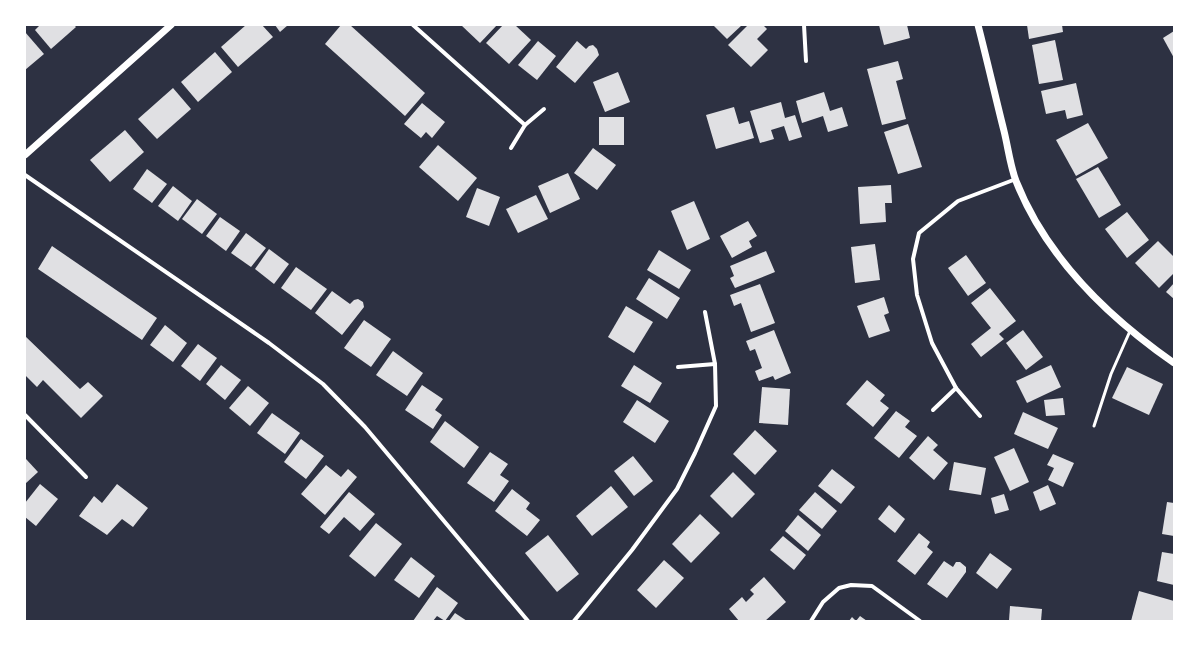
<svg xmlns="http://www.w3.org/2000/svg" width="1199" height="646" viewBox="0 0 1199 646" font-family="Mulish,sans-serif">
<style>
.building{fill:#e0e0e3}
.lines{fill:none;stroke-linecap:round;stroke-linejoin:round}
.service{stroke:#fff;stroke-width:3}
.minor{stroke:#fff;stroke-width:4}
.tertiary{stroke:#fff;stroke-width:7}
</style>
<rect width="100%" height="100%" fill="#2d3142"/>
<g class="building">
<path d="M40 25H74L76 27 51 49 35 30Z"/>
<path d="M246 25H262L273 37 238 67 221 47Z"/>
<path d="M275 25H288L280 32Z"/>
<path d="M341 25H350L425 93 405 116 325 44Z"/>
<path d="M461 25H497L480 43Z"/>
<path d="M503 25H515L531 40 509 64 486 43Z"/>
<path d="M713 25H742L727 39Z"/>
<path d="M748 25H763L767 29 757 39 768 50 751 67 728 45Z"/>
<path d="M879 25H907L910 38 884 45Z"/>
<path d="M1027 25H1062L1063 32 1029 39Z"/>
<path d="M1174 31V58L1163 38Z"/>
<path d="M25 32 44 54 25 70Z"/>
<path d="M1055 40 1063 80 1039 84 1032 45Z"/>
<path d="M538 41 556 56 537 80 518 65Z"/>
<path d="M577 41 586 49 589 46 593 45 597 49 599 55 575 83 556 67Z"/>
<path d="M215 52 232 72 198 102 181 82Z"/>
<path d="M898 61 903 79 896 81 906 119 882 125 867 69Z"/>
<path d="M618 72 630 102 605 112 593 82Z"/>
<path d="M1076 83 1083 115 1067 119 1065 110 1046 114 1041 91Z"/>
<path d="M173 88 191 109 157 139 138 119Z"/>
<path d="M824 92 830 111 842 107 848 126 828 132 823 116 802 123 796 101Z"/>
<path d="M781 102 785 118 795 115 802 137 789 141 784 126 771 130 774 139 760 143 750 111Z"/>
<path d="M422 103 445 122 432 138 426 132 421 138 404 124Z"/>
<path d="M734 107 739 124 749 121 754 138 716 149 706 115Z"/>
<rect x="599" y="117" width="25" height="28"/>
<path d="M1088 123 1108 158 1076 176 1056 140Z"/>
<path d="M908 124 922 167 898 174 884 132Z"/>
<path d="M125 130 144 152 110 182 90 160Z"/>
<path d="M438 145 477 178 458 201 419 167Z"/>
<path d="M593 148 616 165 597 190 574 173Z"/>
<path d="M1098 167 1121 205 1099 218 1076 179Z"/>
<path d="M147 169 167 184 152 203 133 189Z"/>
<path d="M568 173 580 199 550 213 538 186Z"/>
<path d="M891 185 892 203H885L886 222 860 224 858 187Z"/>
<path d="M173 186 192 201 178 221 158 206Z"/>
<path d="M477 188 500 197 489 226 466 217Z"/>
<path d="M536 195 548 219 518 233 506 209Z"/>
<path d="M197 199 217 214 202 234 182 219Z"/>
<path d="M694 201 710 239 687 250 671 211Z"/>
<path d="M1127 212 1149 240 1127 258 1105 229Z"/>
<path d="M220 217 240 231 226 251 206 236Z"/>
<path d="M748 221 757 236 749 241 752 247 732 258 720 236Z"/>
<path d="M246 233 266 248 251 267 231 253Z"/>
<path d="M1158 241 1174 257V273L1159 288 1135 263Z"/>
<path d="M875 244 880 280 855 283 851 247Z"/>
<path d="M52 246 157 318 142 340 38 269Z"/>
<path d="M269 249 289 264 274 284 255 269Z"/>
<path d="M659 250 691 270 679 289 647 270Z"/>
<path d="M766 251 775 272 735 288 730 278 734 276 730 266Z"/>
<path d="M966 255 986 283 968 296 948 268Z"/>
<path d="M296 267 327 289 311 310 281 288Z"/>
<path d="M649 278 680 298 667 319 636 299Z"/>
<path d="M1174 283V299L1166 292Z"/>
<path d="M760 284 775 323 751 332 741 303 734 306 730 295Z"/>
<path d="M990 288 1016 321 999 334 1004 339 981 357 971 344 991 328 971 303Z"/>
<path d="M332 291 350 304 354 300 358 299 363 302 364 307 342 335 315 313Z"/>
<path d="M884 297 889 313 884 315 890 331 869 338 857 306Z"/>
<path d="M626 306 653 322 634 353 608 337Z"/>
<path d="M364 320 391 339 371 367 344 348Z"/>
<path d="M165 325 187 343 173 362 150 345Z"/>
<path d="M774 330 791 373 775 380 773 376 759 381 755 371 762 368 755 349 750 351 746 341Z"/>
<path d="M1023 330 1043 357 1026 370 1006 343Z"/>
<path d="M25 336 80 389 88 382 103 396 81 418 43 380 37 387 25 375Z"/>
<path d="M198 344 217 358 200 381 181 366Z"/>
<path d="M393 351 423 373 407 396 376 375Z"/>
<path d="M221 365 241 380 225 400 206 384Z"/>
<path d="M634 365 662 383 650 403 621 386Z"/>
<path d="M1051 365 1061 387 1027 403 1016 381Z"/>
<path d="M1127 367 1163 384 1149 415 1112 398Z"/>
<path d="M867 380 885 395 880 401 889 408 873 427 846 404Z"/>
<path d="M422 385 443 399 435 410 442 415 433 429 405 410Z"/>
<path d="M248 386 269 403 250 426 229 408Z"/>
<path d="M762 387 790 389 788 425 759 423Z"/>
<path d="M1063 398 1065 415 1046 416 1044 400Z"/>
<path d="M637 400 669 421 655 443 623 422Z"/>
<path d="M896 411 910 421 905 427 917 436 899 458 874 438Z"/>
<path d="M1023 412 1058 428 1048 449 1014 434Z"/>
<path d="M272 413 300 433 285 454 257 433Z"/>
<path d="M445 421 479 447 464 468 430 442Z"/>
<path d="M755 430 777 451 755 475 733 454Z"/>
<path d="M928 436 938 445 933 450 948 463 934 480 909 458Z"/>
<path d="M301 439 324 456 306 479 284 462Z"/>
<path d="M1014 448 1029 482 1010 491 994 457Z"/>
<path d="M490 452 508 464 500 475 509 481 494 502 467 483Z"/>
<path d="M1053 454 1074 463 1063 487 1048 480 1054 468 1047 465Z"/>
<path d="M633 456 653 481 634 496 614 471Z"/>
<path d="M26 459 38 472 25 484V460Z"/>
<path d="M954 462 986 468 981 495 949 490Z"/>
<path d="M326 465 341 477 348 469 357 477 325 515 301 494Z"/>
<path d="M832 469 855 487 841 504 818 486Z"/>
<path d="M733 472 755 494 732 518 710 496Z"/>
<path d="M40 484 58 499 36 526 25 517V503Z"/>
<path d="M117 484 148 508 133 527 122 519 107 535 79 516 94 496 102 503Z"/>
<path d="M1048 485 1056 504 1040 511 1033 492Z"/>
<path d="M611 486 628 507 592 536 576 516Z"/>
<path d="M512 489 530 503 526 509 540 520 527 536 495 511Z"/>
<path d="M349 492 375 514 360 531 344 517 329 534 320 527Z"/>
<path d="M815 492 837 511 822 529 799 510Z"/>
<path d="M1004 494 1009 510 995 514 991 498Z"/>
<path d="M1167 502 1174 503V536L1162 534Z"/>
<path d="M889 505 905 519 895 533 878 519Z"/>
<path d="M700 514 720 533 691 563 672 544Z"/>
<path d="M798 515 821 535 808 551 785 531Z"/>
<path d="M376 523 402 544 375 577 349 556Z"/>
<path d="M919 533 930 542 927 547 933 552 915 575 897 561Z"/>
<path d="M548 535 579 574 557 592 525 553Z"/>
<path d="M783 536 806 555 794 570 770 550Z"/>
<path d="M1162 552 1174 554V585L1157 581Z"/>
<path d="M990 553 1012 569 997 589 976 573Z"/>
<path d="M411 557 435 576 419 598 394 580Z"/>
<path d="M664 560 684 578 656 608 637 590Z"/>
<path d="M944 561 953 567 956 562H960L966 567V572L947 598 927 584Z"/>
<path d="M764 577 786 602 765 621H739L729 609 742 597 746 602 754 594 750 590Z"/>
<path d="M437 587 458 603 445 621 437 616 433 621H413Z"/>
<path d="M1139 591 1174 601V621H1131Z"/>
<path d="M1010 606 1042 609 1041 621H1009Z"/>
<path d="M455 613 467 621H449Z"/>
<path d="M860 616 867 621H849L852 617 856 621Z"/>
</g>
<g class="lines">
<path class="service" d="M1094 426 1111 374 1130 331"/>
<g class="minor">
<path d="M413 25 525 125"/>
<path d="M804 25 806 61"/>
<path d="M511 148 525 125 544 109"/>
<path d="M25 175 269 343 323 384 365 427 528 621"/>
<path d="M678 367 715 364"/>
<path d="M933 410 956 388"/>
<path d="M25 415 86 477"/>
<path d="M980 416 956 388 932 343 917 295 913 259 919 233 958 201 1016 179"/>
<path d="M574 621 632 550 677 489 695 453 716 406 715 364 705 312"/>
<path d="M811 621 823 602 839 588 851 585 872 586 920 621"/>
</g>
<g class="tertiary">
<path d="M978 25C987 60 995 95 1004 131 1008 147 1010 165 1016 181 1046 257 1108 317 1174 363"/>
<path d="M25 155 171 25"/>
</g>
</g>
<rect width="1199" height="646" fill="none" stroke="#ffffff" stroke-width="52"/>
</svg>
